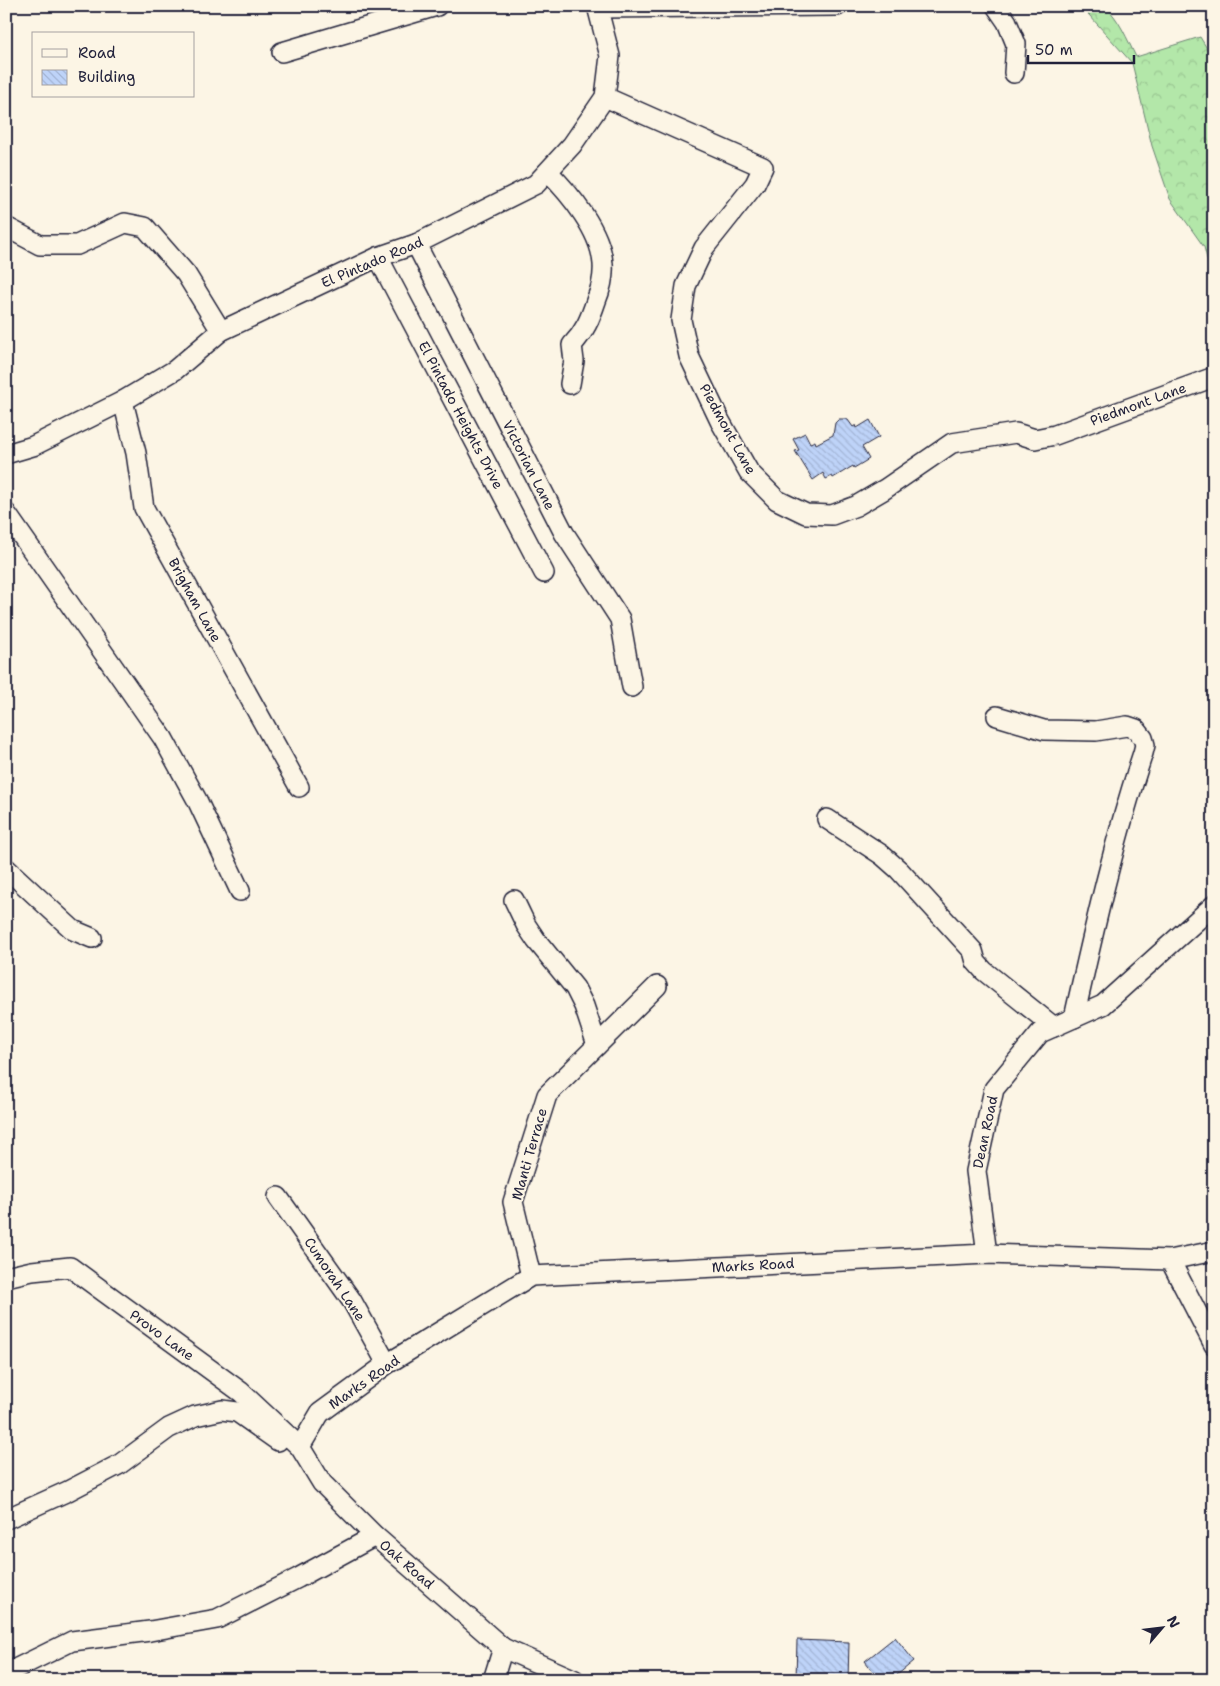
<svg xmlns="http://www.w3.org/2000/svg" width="1220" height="1686" viewBox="0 0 1220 1686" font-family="'Shantell Sans',sans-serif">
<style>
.forest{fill:url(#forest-crowns);stroke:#6a8472}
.building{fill:url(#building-back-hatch);stroke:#22223b}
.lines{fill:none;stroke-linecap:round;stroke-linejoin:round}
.minor-casing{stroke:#22223b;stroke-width:22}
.minor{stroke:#fcf5e5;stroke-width:19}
.labels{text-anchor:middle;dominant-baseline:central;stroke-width:4;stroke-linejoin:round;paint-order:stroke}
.street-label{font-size:14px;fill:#22223b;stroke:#fcf5e5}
</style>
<defs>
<pattern id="forest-crowns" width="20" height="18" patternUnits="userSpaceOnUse" patternTransform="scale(1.25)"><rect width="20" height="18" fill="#b3e7a9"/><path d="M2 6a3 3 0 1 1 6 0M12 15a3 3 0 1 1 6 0" fill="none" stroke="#9ac692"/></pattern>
<pattern id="building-back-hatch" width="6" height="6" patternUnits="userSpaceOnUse" patternTransform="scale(1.25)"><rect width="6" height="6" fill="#bed3f8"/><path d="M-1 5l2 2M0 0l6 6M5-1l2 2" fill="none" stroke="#a3b5d6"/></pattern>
</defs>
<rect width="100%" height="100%" fill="#fcf5e5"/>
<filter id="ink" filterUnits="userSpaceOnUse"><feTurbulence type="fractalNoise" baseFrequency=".02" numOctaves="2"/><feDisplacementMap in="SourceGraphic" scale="10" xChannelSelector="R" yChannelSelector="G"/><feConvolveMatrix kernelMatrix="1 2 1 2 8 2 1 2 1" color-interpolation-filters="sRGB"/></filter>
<g filter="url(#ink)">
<path class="forest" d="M1081 6H1105C1120 20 1127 39 1136 57L1200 37 1214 60V286L1204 247 1170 199 1152 146 1132 63Z"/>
<g class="building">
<path d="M839 419H845L848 420 853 427 856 425 857 428 870 420 879 437 862 447 869 459 854 468 853 466 833 478 832 476 826 479 823 473 813 480 795 451 799 450 793 439 805 433 810 443 815 441 816 444 833 435 835 423Z"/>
<path d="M895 1637 914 1661 891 1680H880L865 1661Z"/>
<path d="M797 1640 849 1642 848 1680H796Z"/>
</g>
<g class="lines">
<g class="minor-casing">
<g id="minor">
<path d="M996 6 1007 22 1016 44 1014 73"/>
<path d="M598 8 837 6"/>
<path d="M282 52 437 6"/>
<path d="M605 97 763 167 755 184 704 248 686 286 681 320 689 356 720 421 749 472 777 500 806 514 832 515 856 506 885 489 952 443 1016 433 1035 439 1055 435 1214 377"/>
<path d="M548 172C570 194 601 231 603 264 604 277 601 289 596 301 590 319 585 331 572 345L574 361 570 384"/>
<path d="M6 227 40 245H77L125 223 145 227 186 274 221 331"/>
<path d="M416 244 564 533 620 619 632 687"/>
<path d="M378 257 544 573"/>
<path d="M123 401 136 453 144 508 299 787"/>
<path d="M6 454 33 446 123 401 175 370 221 331 378 257 416 244 536 184 572 145 605 97 610 56 597 6"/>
<path d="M6 513 163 738 197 800 240 891"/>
<path d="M997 716 1044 730 1096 731 1127 726 1136 729 1143 738 1145 745 1143 753C1114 840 1094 929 1074 1018"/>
<path d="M827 819 882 855 899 870 973 951 976 962 984 971 1054 1027"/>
<path d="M6 868 73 930 92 938"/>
<path d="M514 900 526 925 536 940 575 988 584 1006 597 1045"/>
<path d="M278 1197 352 1301 387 1364"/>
<path d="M987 1254 976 1171 994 1089 1040 1033 1103 1005 1214 905"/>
<path d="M1170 1260 1214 1251"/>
<path d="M531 1276 513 1202 547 1095 657 986"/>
<path d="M6 1277 32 1271 70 1267 241 1392 300 1447 322 1483 375 1536 503 1648 493 1680"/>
<path d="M300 1447 320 1413 387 1364 531 1276 987 1254 1170 1260 1214 1345"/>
<path d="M6 1519 68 1491 120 1464 169 1428 195 1416 222 1410 237 1412 278 1441"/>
<path d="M503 1648 575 1680"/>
<path d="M7 1673 72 1641 150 1631 217 1619 298 1578 375 1536"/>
</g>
</g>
<use href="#minor" class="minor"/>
</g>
</g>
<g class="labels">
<g class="street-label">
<text transform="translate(372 262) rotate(-23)">El Pintado Road</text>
<text transform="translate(1138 404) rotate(-20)">Piedmont Lane</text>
<text transform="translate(461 415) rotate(62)">El Pintado Heights Drive</text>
<text transform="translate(728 429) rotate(61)">Piedmont Lane</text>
<text transform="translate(529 465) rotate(63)">Victorian Lane</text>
<text transform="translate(195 600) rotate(61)">Brigham Lane</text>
<text transform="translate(985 1132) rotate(-78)">Dean Road</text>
<text transform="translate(529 1154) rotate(-74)">Manti Terrace</text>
<text transform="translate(753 1265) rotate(-3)">Marks Road</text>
<text transform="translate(335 1279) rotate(56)">Cumorah Lane</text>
<text transform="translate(162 1335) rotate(36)">Provo Lane</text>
<text transform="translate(364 1382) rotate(-35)">Marks Road</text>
<text transform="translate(407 1564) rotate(41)">Oak Road</text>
</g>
</g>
<rect width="1220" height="1686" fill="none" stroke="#fcf5e5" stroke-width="25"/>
<rect x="12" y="12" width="1195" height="1661" fill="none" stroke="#22223b" stroke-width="2" filter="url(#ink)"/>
<rect x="32" y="32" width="162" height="65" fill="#fcf5e5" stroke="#a5a1a1"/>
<rect x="42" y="49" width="25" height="8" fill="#fcf5e5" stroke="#a5a1a1"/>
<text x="78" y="58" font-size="15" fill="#22223b">Road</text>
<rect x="42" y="70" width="25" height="15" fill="url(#building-back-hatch)" stroke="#a5a1a1"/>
<text x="78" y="82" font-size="15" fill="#22223b">Building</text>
<g transform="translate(1162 1628) rotate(62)" stroke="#fcf5e5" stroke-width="4" paint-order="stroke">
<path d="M0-4L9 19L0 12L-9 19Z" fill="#22223b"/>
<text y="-8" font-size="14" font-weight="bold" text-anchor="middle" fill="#22223b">N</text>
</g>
<path d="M1028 55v8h106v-8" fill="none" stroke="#22223b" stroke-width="2.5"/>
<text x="1035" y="55" font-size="15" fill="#22223b" stroke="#fcf5e5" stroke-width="4" paint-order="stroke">50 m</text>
</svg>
